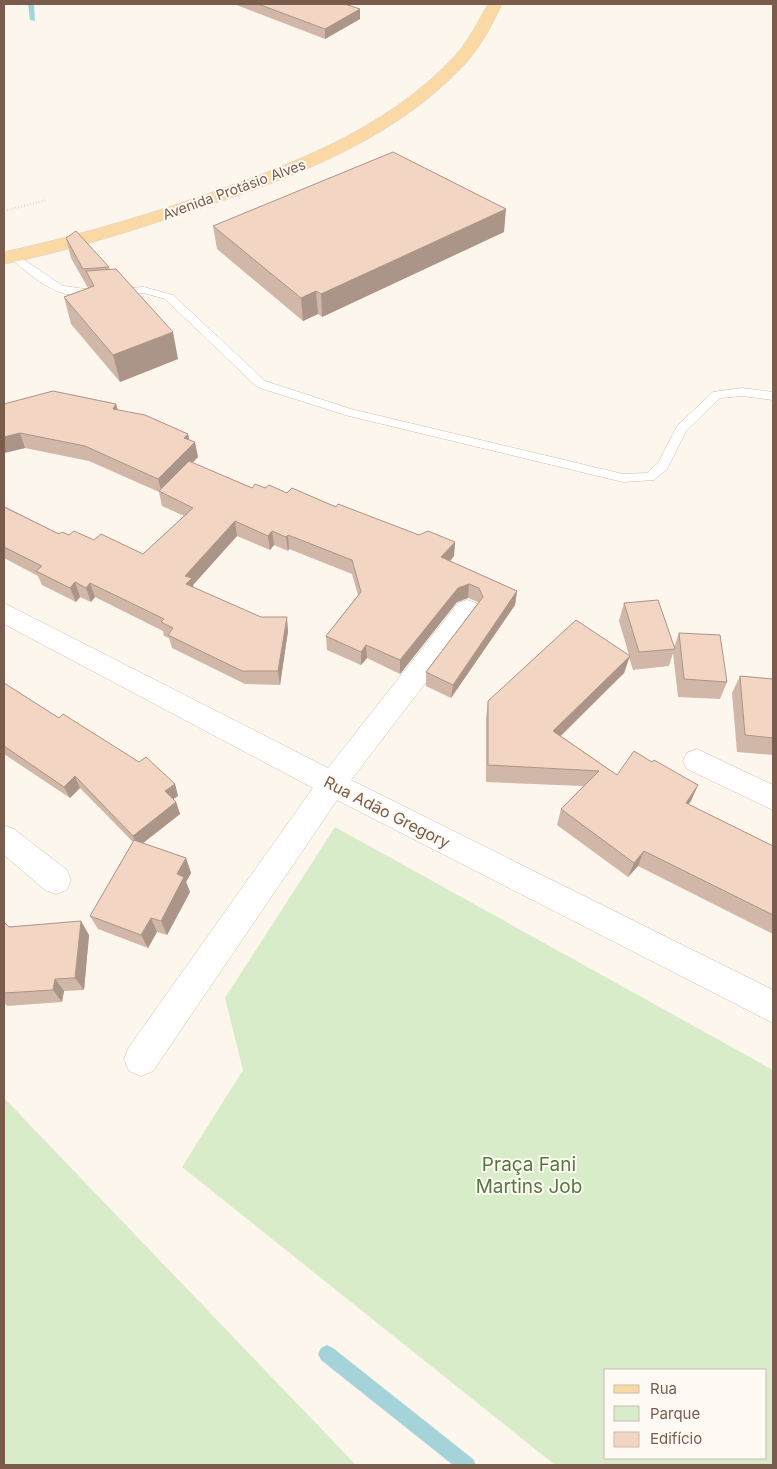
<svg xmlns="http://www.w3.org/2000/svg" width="777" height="1469" viewBox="0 0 777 1469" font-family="Inter,sans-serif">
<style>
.green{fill:#d8ecc9;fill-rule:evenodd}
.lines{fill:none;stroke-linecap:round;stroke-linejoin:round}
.stream{fill:#a5d3da;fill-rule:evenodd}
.service-casing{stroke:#d1beb0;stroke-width:1}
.minor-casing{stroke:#d1beb0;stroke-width:1}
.primary-casing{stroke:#dad1cd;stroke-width:1}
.path{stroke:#d9b8a5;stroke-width:2;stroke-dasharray:0.5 2.5;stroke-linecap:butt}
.service{fill:#fff;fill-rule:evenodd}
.minor{fill:#fff;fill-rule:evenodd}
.primary{fill:#fbd9a5;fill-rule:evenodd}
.wall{fill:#d1b7a8}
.shaded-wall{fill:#aa9588}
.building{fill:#f3d5c3;stroke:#aa9588}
.labels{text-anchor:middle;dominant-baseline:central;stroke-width:4;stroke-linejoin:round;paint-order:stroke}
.far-street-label{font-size:14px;fill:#7a5c4d;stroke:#fffaf3}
.street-label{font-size:16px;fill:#7a5c4d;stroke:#fffaf3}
.near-park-label{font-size:19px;fill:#537a41;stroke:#fffaf3}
</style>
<rect width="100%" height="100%" fill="#fdf6ec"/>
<g class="green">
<path d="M335 827 773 1070V1465H555L182 1167 243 1070 225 998ZM606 1370H766V1458H606Z"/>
<path d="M4 1098 356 1465H4Z"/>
</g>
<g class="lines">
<g class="stream">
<path d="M28 4H34L35 21 30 20Z"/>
<path d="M327 1345 333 1348 473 1459 476 1465H453L321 1360 318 1354 321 1348Z"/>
</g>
<g class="service-casing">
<g id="service">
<path d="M14 253 63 286 93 290 98 293C94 297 90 296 84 296 53 297 32 276 10 258V254Z"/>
<path d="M144 287 173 295 265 381 351 409 623 474 647 473 658 463 677 426 713 392 742 388 773 392V400L742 396 720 398 686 431 667 469 654 480 623 482 349 416 257 387 165 299 144 293 116 295 111 292 116 289Z"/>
</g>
</g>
<g class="minor-casing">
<g id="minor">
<path d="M467 600 476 603 480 610 476 617 351 780 773 990V1023L337 800 153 1071 141 1076 129 1071 124 1059 129 1047 313 788 4 624V603L328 768 458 603Z"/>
<path d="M697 749 773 785V810L687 769 683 761 687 753Z"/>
<path d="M4 825 14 829 67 870 71 880 67 890 56 894 45 890 4 855Z"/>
</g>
</g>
<g class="primary-casing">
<path id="primary" d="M488 4H502C492 25 480 48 464 65 389 145 281 182 179 215 122 234 63 252 4 264V252C68 238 131 220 193 199 286 167 384 131 453 58 468 42 478 22 488 4Z"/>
</g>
<path class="path" d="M4 211 47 200"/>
<use href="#service" class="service"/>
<use href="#minor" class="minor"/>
<use href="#primary" class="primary"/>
</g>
<g class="wall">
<path d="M234 4H345L360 19 325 39Z"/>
<path d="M213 226 504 232 322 317 318 314 303 321 217 249Z"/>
<path d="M66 238 109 267 110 270 178 359 120 382 71 324 64 297 88 288 71 258Z"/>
<path d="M4 404H116L118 410 188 434 189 440 198 457 192 463 252 488H265L287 493 336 507 419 535 455 542 454 556 450 561 517 591 515 605 451 698 426 686V672L478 603V602L468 598 457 602 400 674 367 658 361 665 327 650 326 636 358 595 352 574 289 549 288 551 274 545 270 550 237 536 193 585 194 588 288 631 280 685 245 684 172 648 169 638 164 636 163 631 95 597 91 602 80 597 76 602 42 585 38 576 4 558V506L59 534 94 540 143 554 184 516 162 506 159 492 89 461 25 448 4 453Z"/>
<path d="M624 603 674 647 679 633 727 682 720 699 678 697 673 653 669 666 633 670 629 657 624 673 561 736 617 775 652 762 698 785 688 805 773 846V934L638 866 628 877 557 825 561 809 583 786 486 782V718L488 701 629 655 619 621Z"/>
<path d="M740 676 773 679V755L737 752 732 693Z"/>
<path d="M4 683 59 718 139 762 175 784 178 796 173 799 176 802 180 814 143 843 186 858 191 873 186 882 190 892 167 935 157 932 148 948 98 929 90 916 133 842 80 788 70 798 4 754Z"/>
<path d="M4 922 9 927 89 935 84 990 64 991 62 1002 7 1006 4 1002Z"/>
</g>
<g class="shaded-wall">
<path d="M360 9V19L325 39V29Z"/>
<path d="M506 209 504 232 322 317 321 294Z"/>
<path d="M316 291 318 314 303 321 301 298Z"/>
<path d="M173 332 178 359 120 382 113 355Z"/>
<path d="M116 404 120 419 113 409Z"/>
<path d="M20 433 25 448 4 453V437Z"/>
<path d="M188 434 191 447 195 442 198 457 162 494 158 479 184 438Z"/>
<path d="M235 521 237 536 193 585 195 592 186 584 185 576Z"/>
<path d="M272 531 274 545 270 550 268 536Z"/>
<path d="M288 535 289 549 288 551 286 537Z"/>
<path d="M455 542 454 556 441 572V557Z"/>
<path d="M75 582 80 597 76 602 70 588Z"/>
<path d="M90 583 95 597 91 602 86 588Z"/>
<path d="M469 584 468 598 457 602 400 674V660L458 588Z"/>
<path d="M517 591 515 605 451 698 453 685Z"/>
<path d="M287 617 288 631 280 685 278 671Z"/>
<path d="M366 645 367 658 361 665V652Z"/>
<path d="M630 656 624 673 549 747 553 731Z"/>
<path d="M75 776 80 788 70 798 64 787Z"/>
<path d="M175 784 178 796 169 802 165 791Z"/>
<path d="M698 785 691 801 678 819 686 803Z"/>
<path d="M176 802 180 814 138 847 133 836Z"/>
<path d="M644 851 638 866 628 877 634 863Z"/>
<path d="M186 858 191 873 186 882 190 892 167 935 161 921 177 874Z"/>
<path d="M151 918 157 932 148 948 141 935Z"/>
<path d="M81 921 89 935 84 990 75 978Z"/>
<path d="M55 979 64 991 62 1002 53 990Z"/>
</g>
<g class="building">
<path d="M258 4H345L360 9 325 29Z"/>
<path d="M393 152 506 209 321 294 316 291 301 298 213 226Z"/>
<path d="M76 231 109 267 83 269 66 238Z"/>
<path d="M116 269 173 332 113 355 64 297 94 286 86 271Z"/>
<path d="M53 391 116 404 113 409 145 415 188 434 184 438 195 442 158 479 85 446 20 433 4 437V404Z"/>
<path d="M189 461 252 488 255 484 265 488 269 485 287 493 292 488 336 507 338 504 419 535 428 531 455 542 441 557 517 591 453 685 426 672 483 597 479 588 469 584 458 588 400 660 366 645 361 652 326 636 361 592 352 560 288 535 286 537 272 531 268 536 235 521 185 576 192 578 186 584 261 617H287L278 671H242L168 635 173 628 161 622 164 619 90 583 86 588 75 582 70 588 36 571 42 566 4 547V507L59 534 62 532 69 535 74 531 94 540 101 534 143 554 193 508 159 491Z"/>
<path d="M658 600 675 649 639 652 624 603Z"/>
<path d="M576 620 630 656 553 731 617 775 634 751 652 762 654 760 698 785 686 803 773 846V915L644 851 634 863 561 809 599 771 488 765V701Z"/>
<path d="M679 633 720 635 727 682 684 679Z"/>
<path d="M740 676 773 679V738L745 735Z"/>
<path d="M4 683 59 718 63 714 139 762 146 757 175 784 165 791 176 802 133 836 75 776 64 787 4 746Z"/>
<path d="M134 840 186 858 177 874 184 877 161 921 151 918 141 935 90 916Z"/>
<path d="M81 921 75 978 55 979 53 990 4 993V922L9 927Z"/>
</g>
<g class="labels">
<g class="far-street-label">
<text transform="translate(234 189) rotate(-20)">Avenida Protásio Alves</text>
</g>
<g class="street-label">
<text transform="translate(387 812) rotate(27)">Rua Adão Gregory</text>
</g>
<g class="near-park-label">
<text x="529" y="1164">Praça Fani<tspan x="529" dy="22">Martins Job</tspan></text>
</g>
</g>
<rect width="777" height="1469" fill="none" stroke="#7a5c4d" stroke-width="10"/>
<rect x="604" y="1369" width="162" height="90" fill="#fffaf3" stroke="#cabbb1"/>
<rect x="614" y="1385" width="25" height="8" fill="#fbd9a5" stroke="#cabbb1"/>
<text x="650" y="1394" font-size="15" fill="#7a5c4d">Rua</text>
<rect x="614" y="1406" width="25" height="15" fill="#d8ecc9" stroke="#cabbb1"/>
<text x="650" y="1419" font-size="15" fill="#7a5c4d">Parque</text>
<rect x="614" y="1432" width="25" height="15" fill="#f3d5c3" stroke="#cabbb1"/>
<text x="650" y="1444" font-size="15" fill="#7a5c4d">Edifício</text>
</svg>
